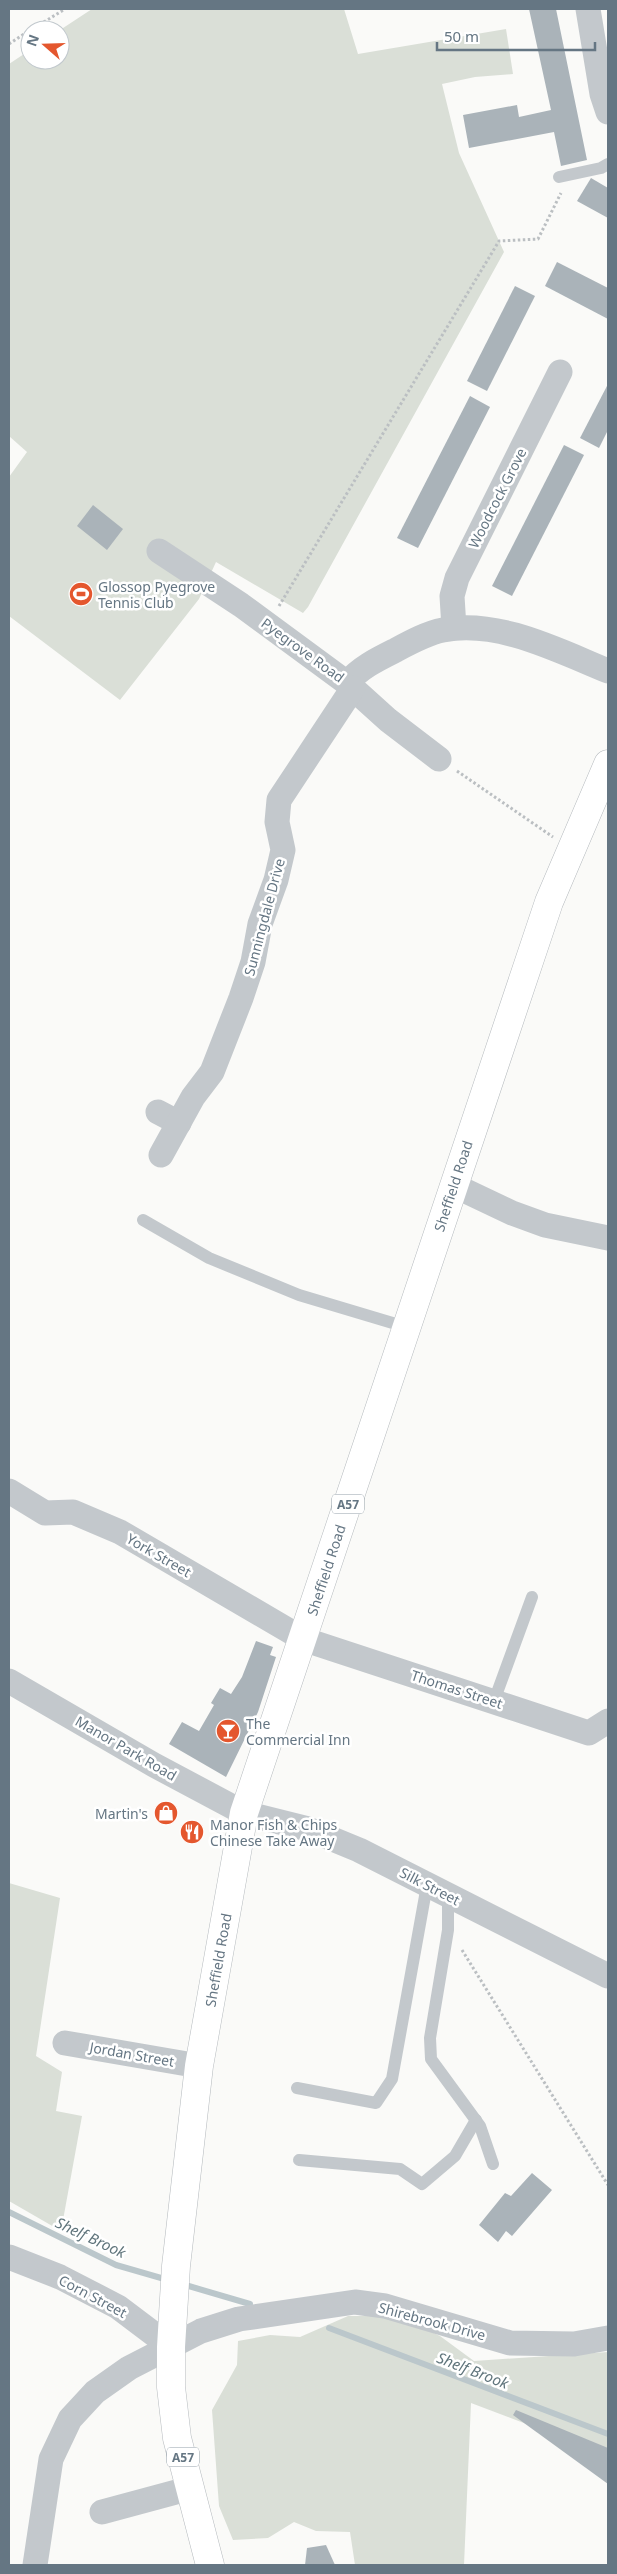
<svg xmlns="http://www.w3.org/2000/svg" width="617" height="2574" viewBox="0 0 617 2574" font-family="'Noto Sans',sans-serif">
<style>
.green{fill:#dadfd7}
.lines{fill:none;stroke-linecap:round;stroke-linejoin:round}
.stream{stroke:#bbc7cb;stroke-width:6}
.building{fill:#aab3b9}
.primary-casing{stroke:#b5babe;stroke-width:29}
.path{stroke:#bbbfc2;stroke-width:3;stroke-dasharray:2.5 2.5;stroke-linecap:butt}
.service{stroke:#c3c8cc;stroke-width:12}
.minor{stroke:#c3c8cc;stroke-width:25}
.primary{stroke:#fff;stroke-width:28}
.labels{text-anchor:middle;dominant-baseline:central;stroke-width:5;stroke-linejoin:round;paint-order:stroke}
.shield{fill:#fff;stroke:#939fa8;stroke-width:1}
.shield-label{font-size:12px;font-weight:bold;fill:#657683}
.street-label{font-size:14px;fill:#657683;stroke:#fff}
.poi-label{font-size:14px;fill:#657683;stroke:#fff;text-anchor:start}
.water-label{font-size:15px;font-style:italic;fill:#60757c;stroke:#fff}
</style>
<rect width="100%" height="100%" fill="#fafaf8"/>
<g class="green">
<path d="M92 9H344L358 54 506 29 513 74 475 77 442 84 459 153 504 252 308 607 303 613 216 562 199 599 120 700 9 616V477L27 452 9 436V64L30 50V60H60V30Z"/>
<path d="M9 1883 60 1898 36 2056 62 2072 56 2111 82 2116 61 2231 9 2201Z"/>
<path d="M348 2316H399L440 2336 474 2361 608 2352V2455L471 2403 464 2565H355L350 2532 316 2531 294 2522 268 2538 233 2540 219 2506 212 2410 237 2365 238 2341 270 2335 300 2337Z"/>
</g>
<g class="lines">
<g class="stream">
<path d="M9 2212 116 2265 168 2280"/>
<path d="M182 2284 250 2304"/>
<path d="M329 2328 608 2434"/>
</g>
</g>
<g class="building">
<path d="M529 9H556L587 160 561 166 554 132 469 148 463 115 517 105 519 117 551 110Z"/>
<path d="M591 178 608 188V218L577 201Z"/>
<path d="M557 262 608 288V319L545 286Z"/>
<path d="M515 286 535 296 487 391 467 381Z"/>
<path d="M608 384V430L599 448 580 438Z"/>
<path d="M470 396 490 407 418 548 397 538Z"/>
<path d="M564 445 584 455 512 596 492 586Z"/>
<path d="M93 505 123 529 107 550 77 526Z"/>
<path d="M256 1641 273 1647 270 1655 276 1657 258 1712 226 1777 169 1744 182 1722 199 1731 214 1705 211 1703 220 1688 231 1694 242 1677Z"/>
<path d="M532 2173 552 2190 512 2236 506 2231 498 2242 479 2225 505 2193 511 2196Z"/>
<path d="M516 2410 608 2448V2484L513 2415Z"/>
<path d="M326 2545 335 2565H305L307 2548Z"/>
</g>
<g class="lines">
<g class="primary-casing">
<path id="primary" d="M210 2565 177 2438 171 2387V2347L176 2266 199 2066 244 1813 549 902 608 764"/>
</g>
<g class="path">
<path d="M31 30 65 9"/>
<path d="M9 44 30 30"/>
<path d="M279 606 499 241 538 239 561 193"/>
<path d="M457 771 553 837"/>
<path d="M462 1950 608 2185"/>
</g>
<g class="service">
<path d="M559 177 601 168 608 164"/>
<path d="M143 1220 209 1258 299 1295 406 1327"/>
<path d="M494 1701 532 1597"/>
<path d="M448 1896V1930L430 2038 431 2059 480 2126 493 2164"/>
<path d="M297 2088 376 2103 392 2079 427 1885"/>
<path d="M299 2160 400 2169 422 2184 455 2156 476 2120"/>
</g>
<g class="minor">
<path d="M588 9 602 94 608 112"/>
<path d="M159 551 241 605 347 683 388 720 439 759"/>
<path d="M454 628 452 596 457 578 560 372"/>
<path d="M347 683C360 668 376 660 394 651 409 643 427 633 443 630 498 619 559 651 608 671"/>
<path d="M158 1112 179 1123"/>
<path d="M161 1155 193 1097 212 1072 241 998 253 962 260 924 276 880 283 850 277 822 279 800 353 688"/>
<path d="M453 1185 512 1213 545 1225 608 1238"/>
<path d="M9 1491 45 1513 73 1512 120 1532 303 1639 589 1733 608 1721"/>
<path d="M9 1681 154 1765 244 1813 308 1829 359 1850 608 1976"/>
<path d="M65 2043 199 2066"/>
<path d="M9 2257 60 2277 118 2307 171 2347"/>
<path d="M102 2512 191 2488"/>
<path d="M35 2565 51 2459 70 2419 95 2392 129 2368 201 2331 239 2319 355 2302 385 2306 510 2343 574 2344 608 2338"/>
</g>
<use href="#primary" class="primary"/>
</g>
<defs>
<g id="stadium-disc" transform="scale(1.25)"><circle r="9.5" fill="#e4572e" stroke="#fff"/><path d="M0-5a6.5 5 0 1 0 0 10a6.5 5 0 1 0 0-10ZM-3.5-1.8h7v3.6h-7Z" fill="#fff"/></g>
<g id="bar-disc" transform="scale(1.25)"><circle r="9.5" fill="#e4572e" stroke="#fff"/><path d="M-6-5H6L.8 .8V4.5H3.5V6h-7V4.5H-.8V.8Z" fill="#fff"/></g>
<g id="shop-disc" transform="scale(1.25)"><circle r="9.5" fill="#e4572e" stroke="#fff"/><path d="M-5-2.5h2.3a2.7 3.5 0 0 1 5.4 0H5L5.5 6h-11ZM-1.5-2.5h3a1.5 2.3 0 0 0-3 0Z" fill="#fff"/></g>
<g id="restaurant-disc" transform="scale(1.25)"><circle r="9.5" fill="#e4572e" stroke="#fff"/><path d="M-5-6h1v4h1v-4h1v4h1v-4h1v5L-1.5 .5V6h-2V.5L-5-1ZM5-6V6H3V1.5H1.5Q1.5-4 5-6Z" fill="#fff"/></g>
</defs>
<g fill-rule="evenodd">
<use href="#stadium-disc" x="81" y="594"/>
<use href="#bar-disc" x="228" y="1731"/>
<use href="#shop-disc" x="166" y="1813"/>
<use href="#restaurant-disc" x="192" y="1832"/>
</g>
<g class="labels">
<g class="shield">
<rect x="332" y="1494.5" width="32" height="19" rx="4"/>
<rect x="167" y="2447.5" width="32" height="19" rx="4"/>
</g>
<g class="shield-label">
<text x="348" y="1504">A57</text>
<text x="183" y="2457">A57</text>
</g>
<g class="street-label">
<text transform="translate(497 498) rotate(-63)">Woodcock Grove</text>
<text transform="translate(303 650) rotate(36)">Pyegrove Road</text>
<text transform="translate(264 917) rotate(-75)">Sunningdale Drive</text>
<text transform="translate(453 1186) rotate(-72)">Sheffield Road</text>
<text transform="translate(159 1555) rotate(30)">York Street</text>
<text transform="translate(326 1570) rotate(-72)">Sheffield Road</text>
<text transform="translate(457 1689) rotate(18)">Thomas Street</text>
<text transform="translate(126 1748) rotate(30)">Manor Park Road</text>
<text transform="translate(430 1886) rotate(27)">Silk Street</text>
<text transform="translate(218 1960) rotate(-80)">Sheffield Road</text>
<text transform="translate(132 2054) rotate(10)">Jordan Street</text>
<text transform="translate(93 2296) rotate(28)">Corn Street</text>
<text transform="translate(432 2321) rotate(15)">Shirebrook Drive</text>
</g>
<g class="poi-label">
<text x="98" y="586">Glossop Pyegrove<tspan x="98" dy="16">Tennis Club</tspan></text>
<text x="246" y="1723">The<tspan x="246" dy="16">Commercial Inn</tspan></text>
<text x="148" y="1813" text-anchor="end">Martin's</text>
<text x="210" y="1824">Manor Fish &amp; Chips<tspan x="210" dy="16">Chinese Take Away</tspan></text>
</g>
<g class="water-label">
<text transform="translate(91 2237) rotate(25)">Shelf Brook</text>
<text transform="translate(473 2370) rotate(21)">Shelf Brook</text>
</g>
</g>
<rect width="617" height="2574" fill="none" stroke="#657683" stroke-width="20"/>
<g transform="translate(45 45) rotate(290)"><circle r="24" fill="#ffffff" stroke="#c1c8cd"/>
<path d="M0-4L9 19L0 12L-9 19Z" fill="#e4572e"/>
<text y="-8" font-size="14" font-weight="bold" text-anchor="middle" fill="#657683">N</text>
</g>
<path d="M437 42v8h158v-8" fill="none" stroke="#657683" stroke-width="2.5"/>
<text x="444" y="42" font-size="15" fill="#657683" stroke="#ffffff" stroke-width="4" paint-order="stroke">50 m</text>
</svg>
